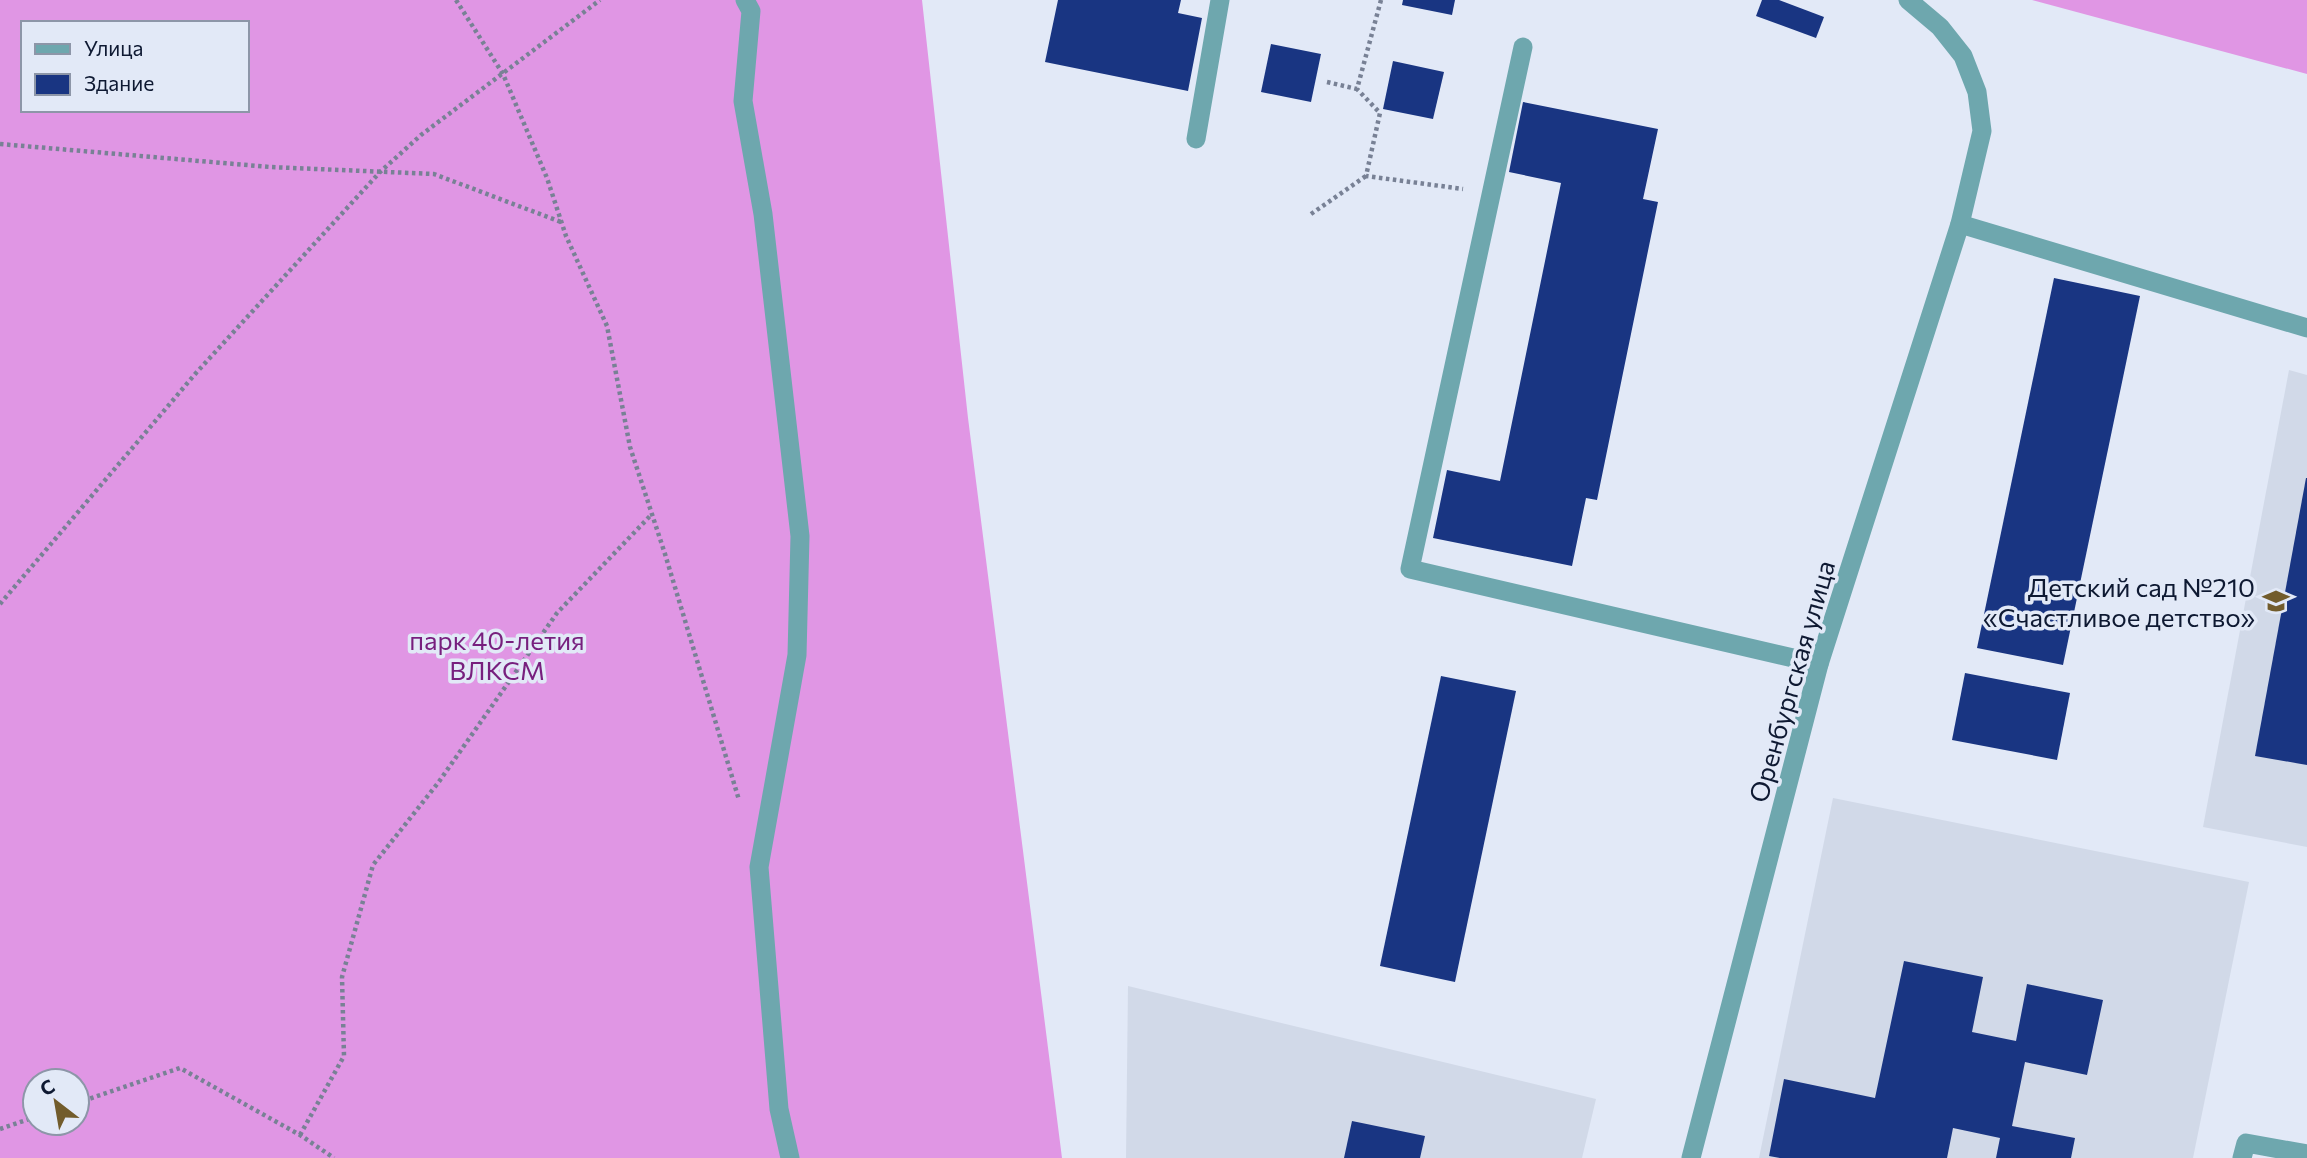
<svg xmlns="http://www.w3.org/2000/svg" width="2307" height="1158" viewBox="0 0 2307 1158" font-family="Commissioner,sans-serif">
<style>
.built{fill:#d1d9e8}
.forest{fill:#e096e4;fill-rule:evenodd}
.building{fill:#193582}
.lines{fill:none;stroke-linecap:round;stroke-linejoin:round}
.path{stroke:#788195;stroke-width:4.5;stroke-dasharray:3.5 3.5;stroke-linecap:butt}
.service{stroke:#6ea7ae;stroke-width:19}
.minor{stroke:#6ea7ae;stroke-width:19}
.labels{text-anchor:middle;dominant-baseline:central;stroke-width:7;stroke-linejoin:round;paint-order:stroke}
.poi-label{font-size:26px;fill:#0e1932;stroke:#e2e9f7;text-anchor:end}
.park-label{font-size:26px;fill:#771f7e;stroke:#e2e9f7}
.street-label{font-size:26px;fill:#0e1932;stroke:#e2e9f7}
</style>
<rect width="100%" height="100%" fill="#e2e9f7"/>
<g class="built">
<path d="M2289 370 2307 375V847L2203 827Z"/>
<path d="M1833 798 2249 882 2193 1158H1759Z"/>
<path d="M1128 986 1596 1099 1582 1158H1126Z"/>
</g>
<g class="forest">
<path d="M0 0H922L968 418 1062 1158H0ZM23 23H247V110H23ZM35 1081H77V1123H35Z"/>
<path d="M2032 0H2307V74Z"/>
</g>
<g class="building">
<path d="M1058 0H1181L1178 13 1202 18 1188 91 1045 62Z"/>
<path d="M1403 0H1455L1452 15 1402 5Z"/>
<path d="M1762 0H1779L1824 17 1816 38 1756 16Z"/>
<path d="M1271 44 1321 54 1311 102 1261 92Z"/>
<path d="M1393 61 1444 72 1433 119 1383 109Z"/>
<path d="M1523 102 1658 129 1643 199 1658 202 1597 500 1586 498 1572 566 1433 538 1447 470 1500 481 1561 183 1509 172Z"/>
<path d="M2054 278 2140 296 2063 665 1977 648Z"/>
<path d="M2306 478H2307V765L2255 756Z"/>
<path d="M1965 673 2070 693 2057 760 1952 740Z"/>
<path d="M1441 676 1516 691 1455 982 1380 966Z"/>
<path d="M1904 961 1983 977 1972 1032 2016 1041 2027 984 2103 1000 2087 1075 2025 1062 2012 1126 2075 1138 2071 1158H1996L2000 1138 1953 1128 1947 1158H1780L1769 1156 1784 1079 1875 1098Z"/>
<path d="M1352 1121 1425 1136 1420 1158H1344Z"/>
</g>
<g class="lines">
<g class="path">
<path d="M456 0 503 74 547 178 566 236 607 326 630 447 665 554 739 800"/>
<path d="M1381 0 1357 89 1380 113 1366 176 1463 189"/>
<path d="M1327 82 1357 89"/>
<path d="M0 144 270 167 434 174 561 222"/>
<path d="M1311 214 1366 176"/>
<path d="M0 604 196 373 380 172 421 135 600 0"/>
<path d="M77 1103 180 1068 300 1135 334 1158"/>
<path d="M0 1129 35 1117"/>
<path d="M300 1135 344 1056 342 977 373 865 438 783 557 613 652 514"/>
</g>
<g class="service">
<path d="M745 0 751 11 743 101 763 214 800 536 797 655 759 867 779 1109 790 1158"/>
<path d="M1523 47 1410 569 1819 664"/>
<path d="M1196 139 1220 0"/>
<path d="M2242 1158 2246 1143 2307 1154"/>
</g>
<g class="minor">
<path d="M1960 224 2307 328"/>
<path d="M1691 1158 1819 664 1960 224 1982 131 1977 92 1963 56 1940 27 1908 0"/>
</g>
</g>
<defs>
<g id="school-bare" transform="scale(2.1)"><path d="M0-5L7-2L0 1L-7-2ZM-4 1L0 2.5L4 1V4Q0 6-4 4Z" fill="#725c2c" stroke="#e2e9f7" stroke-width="2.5" paint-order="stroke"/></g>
</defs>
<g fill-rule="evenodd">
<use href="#school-bare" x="2276" y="601"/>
</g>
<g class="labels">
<g class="poi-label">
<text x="2255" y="586">Детский сад №210<tspan x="2255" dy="30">«Счастливое детство»</tspan></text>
</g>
<g class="park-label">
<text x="497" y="639">парк 40-летия<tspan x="497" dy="30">ВЛКСМ</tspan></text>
</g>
<g class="street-label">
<text transform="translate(1791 681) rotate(-74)">Оренбургская улица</text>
</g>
</g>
<rect x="21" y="21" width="228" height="91" fill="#e2e9f7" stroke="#8d96a8" stroke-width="2"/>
<rect x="35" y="44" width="35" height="10" fill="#6ea7ae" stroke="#8d96a8" stroke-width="2"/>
<text x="84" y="56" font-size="21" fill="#0e1932">Улица</text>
<rect x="35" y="74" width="35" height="21" fill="#193582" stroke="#8d96a8" stroke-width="2"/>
<text x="84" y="91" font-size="21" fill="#0e1932">Здание</text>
<g transform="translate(56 1102) rotate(329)"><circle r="33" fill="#e2e9f7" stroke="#8d96a8" stroke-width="2"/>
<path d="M0-5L12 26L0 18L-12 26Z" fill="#725c2c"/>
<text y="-10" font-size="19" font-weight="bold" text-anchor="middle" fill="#0e1932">С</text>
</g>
</svg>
